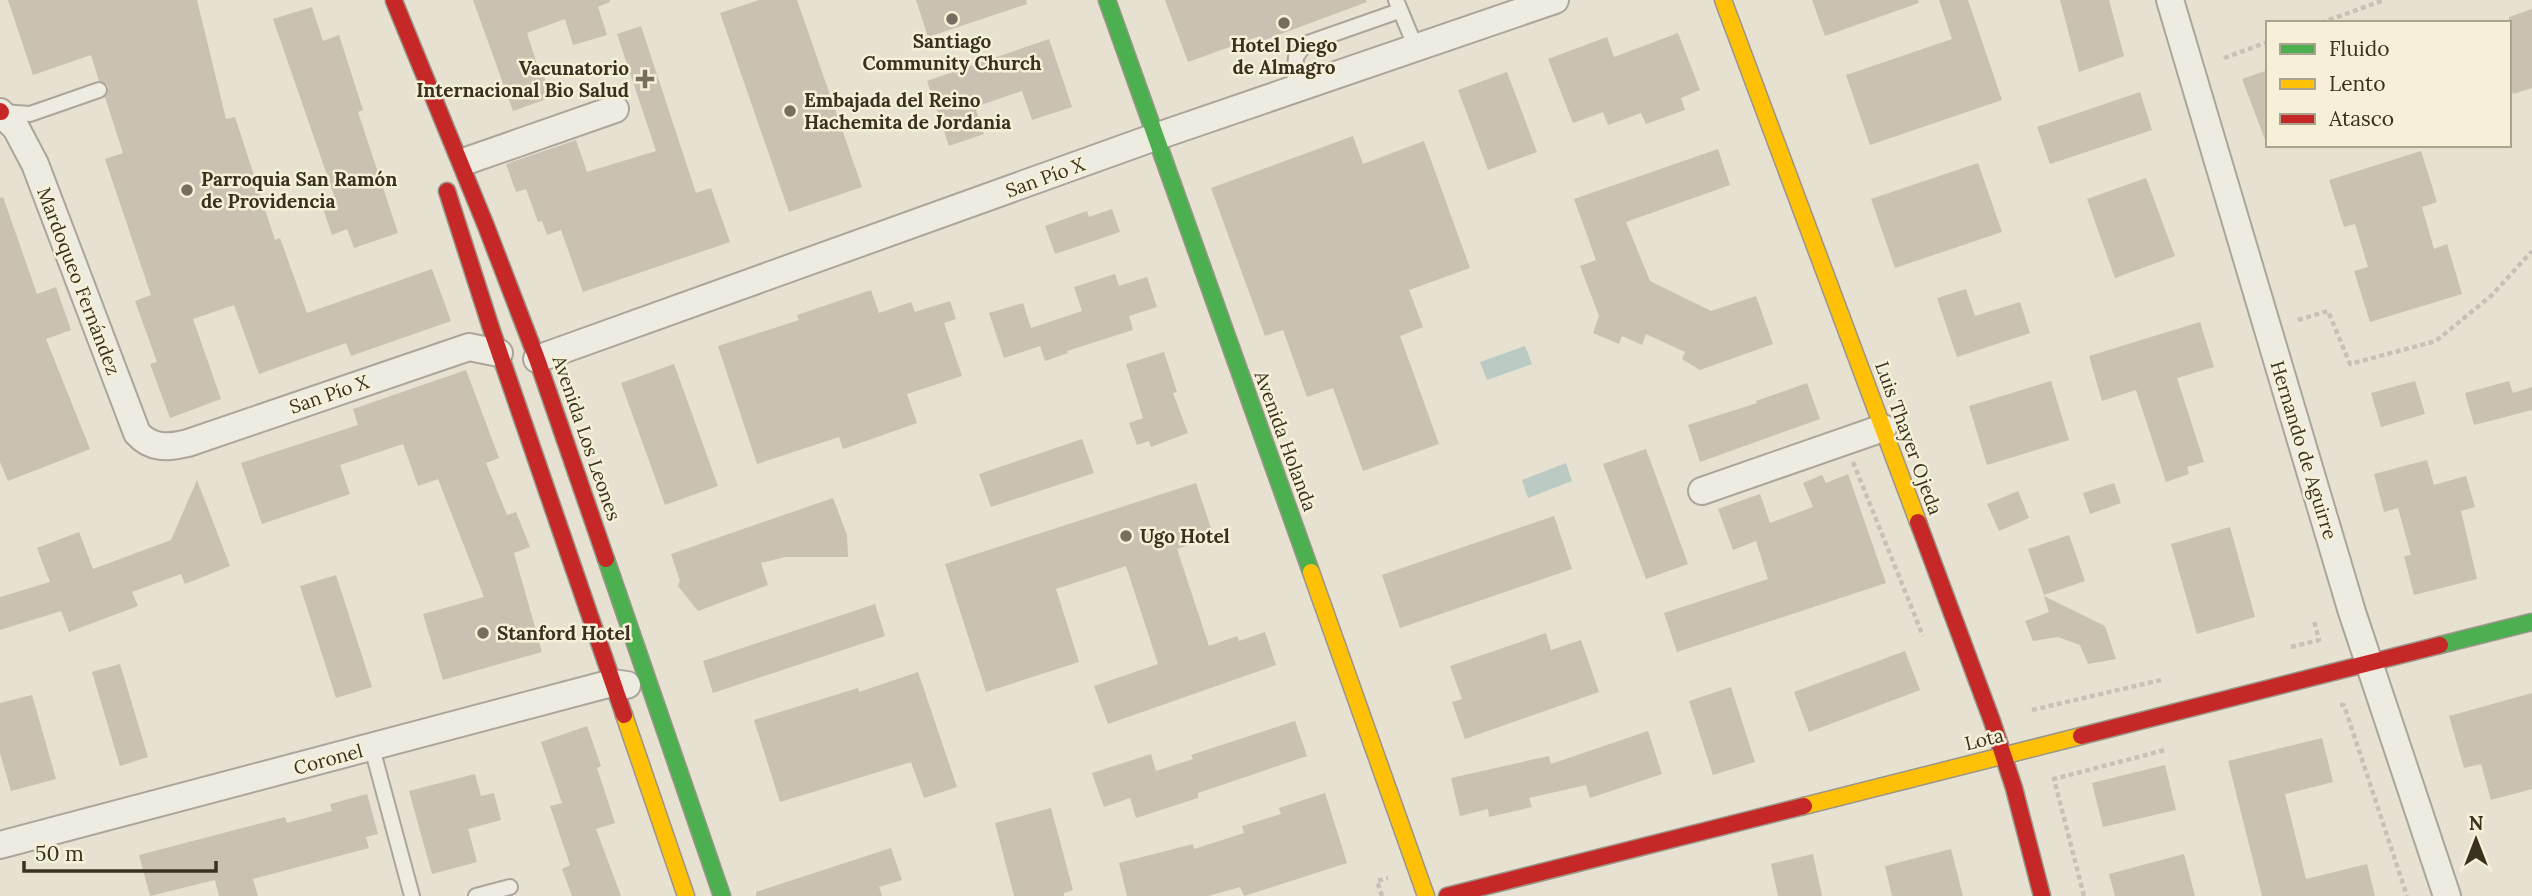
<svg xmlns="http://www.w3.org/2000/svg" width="2532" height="896" viewBox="0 0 2532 896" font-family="Lora,serif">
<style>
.water{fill:#bbcbc3}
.building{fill:#c9c1b1}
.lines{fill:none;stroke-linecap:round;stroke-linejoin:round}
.lane-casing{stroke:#aba699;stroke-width:18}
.street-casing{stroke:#aba699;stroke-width:30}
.fast-casing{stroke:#9b9688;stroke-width:19}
.slow-casing{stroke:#9b9688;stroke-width:19}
.jam-casing{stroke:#9b9688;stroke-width:19}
.path{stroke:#c7c2b8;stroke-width:4.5;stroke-dasharray:5 3.5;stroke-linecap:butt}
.lane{stroke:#eeebe1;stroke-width:14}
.street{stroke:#eeebe1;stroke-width:26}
.fast{stroke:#4caf50;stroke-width:16}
.slow{stroke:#ffc107;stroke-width:16}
.jam{stroke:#c62828;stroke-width:16}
.poi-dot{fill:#766e5e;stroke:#f5f0d7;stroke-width:2.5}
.labels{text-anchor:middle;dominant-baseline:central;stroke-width:5;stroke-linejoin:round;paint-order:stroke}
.poi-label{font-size:19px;font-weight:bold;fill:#3a3020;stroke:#f5f0d7;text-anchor:start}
.street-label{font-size:19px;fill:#3a3020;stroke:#f5f0d7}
</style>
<rect width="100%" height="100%" fill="#e6e1d0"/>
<g class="water">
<path d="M1525 346 1532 364 1487 380 1480 362Z"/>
<path d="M1566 463 1572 481 1528 498 1522 480Z"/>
</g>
<g class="building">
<path d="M8 0H197L226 119 235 117 275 240 280 238 307 313 432 269 451 321 351 356 346 343 259 374 234 305 193 319 221 399 170 418 150 364 157 362 135 301 151 295 105 159 123 153 105 97 108 92V86L99 81 91 55 33 75Z"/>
<path d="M473 0H610V2L598 7 607 35 573 45 565 19 527 33 541 77 544 76 552 97 513 111Z"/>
<path d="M759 0H797L862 187 789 212 720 13Z"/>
<path d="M916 0H1026L1027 4 928 37Z"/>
<path d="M1165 0H1366L1367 2 1262 41 1260 36 1188 62Z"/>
<path d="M1812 0H1918L1919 3 1825 36Z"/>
<path d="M1939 0H1968L2002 100 1870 145 1846 75 1952 39Z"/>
<path d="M2060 0H2109L2124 56 2079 72Z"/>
<path d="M312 7 323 41 339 35 363 110 358 112 398 233 354 248 347 229 332 235 322 206 336 201 273 19Z"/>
<path d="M2532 9V88L2513 94 2509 82V17Z"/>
<path d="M641 26 696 193 711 188 730 242 583 292 561 230 547 235 542 221 538 222 526 189 516 192 506 164 576 140 587 172 656 151 617 34Z"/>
<path d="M1678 33 1700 90 1681 98 1685 110 1646 124 1641 113 1608 125 1603 112 1573 123 1548 59 1607 37 1614 57Z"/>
<path d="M1049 39 1072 107 1032 120 1022 91 975 107 984 134 949 146 927 81Z"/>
<path d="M2268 70V141L2266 142 2242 79Z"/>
<path d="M1507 72 1537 152 1488 170 1458 90Z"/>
<path d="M2140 92 2152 130 2050 164 2037 127Z"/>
<path d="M1353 136 1363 164 1424 141 1470 268 1409 290 1423 327 1400 336 1439 444 1363 471 1333 388 1307 397 1283 330 1265 336 1211 188Z"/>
<path d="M1718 149 1730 185 1626 222 1650 281 1711 311 1756 296 1773 344 1700 370 1682 359 1685 352 1646 334 1642 345 1622 336 1619 344 1593 333 1599 316 1580 266 1596 260 1574 199Z"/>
<path d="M2421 151 2437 202 2422 207 2434 249 2447 244 2462 294 2370 322 2354 271 2368 267 2355 224 2344 227 2329 180Z"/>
<path d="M1978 163 2002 232 1895 268 1871 199Z"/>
<path d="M2146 178 2175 256 2115 278 2087 199Z"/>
<path d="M3 197 37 294 56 287 71 330 46 339 90 449 8 481 0 462V198Z"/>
<path d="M1112 209 1120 232 1055 254 1045 226 1087 211 1089 217Z"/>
<path d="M1115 274 1119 286 1147 277 1157 307 1129 316 1133 330 1067 351 1068 353 1045 361 1040 346 1004 358 989 313 1023 303 1031 328 1082 311 1074 287Z"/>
<path d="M1966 289 1975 316 2020 302 2030 333 1957 357 1937 298Z"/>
<path d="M871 290 879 313 911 302 915 312 950 301 956 319 944 323 962 376 907 394 917 423 843 449 839 437 757 464 718 346 799 320 797 315Z"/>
<path d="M2200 322 2214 367 2177 378 2204 462 2187 467 2189 474 2166 482 2136 390 2102 401 2089 356Z"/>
<path d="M1164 352 1177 392 1173 393 1188 433 1151 447 1149 441 1137 445 1129 423 1143 418 1126 364Z"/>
<path d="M674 364 718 486 665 505 621 383Z"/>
<path d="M466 370 499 458 486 463 507 515 516 512 530 547 514 553 542 652 443 680 423 614 484 597 438 479 418 486 403 444 340 465 350 494 262 524 241 463 358 425 353 409Z"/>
<path d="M2051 381 2069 440 1987 465 1969 406Z"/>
<path d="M2415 381 2425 414 2381 427 2371 393Z"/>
<path d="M2509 381 2513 393 2532 387V410L2474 425 2465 393Z"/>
<path d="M1807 383 1820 419 1700 462 1688 425 1757 403 1756 401Z"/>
<path d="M1082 439 1094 473 991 507 979 474Z"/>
<path d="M1646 449 1688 564 1646 579 1603 464Z"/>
<path d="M2427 460 2434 485 2466 476 2475 507 2461 511 2477 579 2414 595 2404 556 2411 555 2398 508 2384 512 2374 474Z"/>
<path d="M1848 474 1886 583 1677 652 1664 613 1768 579 1756 541 1733 550 1718 509 1760 494 1770 523 1813 507 1803 483 1822 475 1826 483Z"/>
<path d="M197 480 230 566 185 584 181 574 132 592 138 606 69 632 61 611 0 630V597L50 582 37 548 79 532 93 569 171 540Z"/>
<path d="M1196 483 1214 537 1177 549 1209 646 1237 636 1239 641 1265 632 1276 665 1108 724 1094 686 1158 664 1126 566 1056 589 1079 662 986 692 945 564Z"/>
<path d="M2114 483 2121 503 2090 514 2083 493Z"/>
<path d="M2018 491 2029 518 1999 531 1987 504Z"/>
<path d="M833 498 847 535 848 557H785L761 563 768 585 698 611 678 586 680 581 671 554Z"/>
<path d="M1554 516 1572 569 1400 628 1382 575Z"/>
<path d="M2230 527 2255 617 2197 634 2171 544Z"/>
<path d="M2069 535 2085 581 2044 595 2028 549Z"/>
<path d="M336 575 372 687 336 698 300 586Z"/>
<path d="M2044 596 2105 626 2116 659 2088 664 2080 645 2058 637 2033 641 2025 621 2049 612Z"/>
<path d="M875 604 885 636 713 693 703 661Z"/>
<path d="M1546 633 1551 650 1581 640 1599 692 1465 739 1452 702 1462 699 1450 666Z"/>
<path d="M1905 651 1920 690 1809 732 1794 692Z"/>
<path d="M120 664 148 757 120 766 92 672Z"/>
<path d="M918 672 957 787 924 798 911 762 780 802 754 720 858 688 859 692Z"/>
<path d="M1731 687 1755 762 1713 775 1689 701Z"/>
<path d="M2532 693V789L2491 800 2481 764 2464 768 2449 716Z"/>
<path d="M32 695 56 779 11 791 0 753V703Z"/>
<path d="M1295 721 1307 756 1198 793V798L1136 818 1130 798 1104 807 1092 773 1151 754 1156 771 1193 759 1191 755Z"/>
<path d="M587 726 601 766 597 768 615 823 596 829 621 896H572L562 869 570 865 550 806 562 803 541 742Z"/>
<path d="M1648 731 1662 774 1590 798 1586 785 1529 798 1532 807 1489 817 1488 809 1460 816 1451 778 1549 756 1551 764Z"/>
<path d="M2322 738 2333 782 2285 794 2306 879 2367 864 2375 896H2262L2228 761Z"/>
<path d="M2165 765 2176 810 2103 827 2092 783Z"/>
<path d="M475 774 481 796 494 793 501 820 468 829 477 862 432 874 409 791Z"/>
<path d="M1325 793 1347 863 1244 896 1240 887 1208 896H1127L1119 863 1193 844 1194 849 1244 833 1242 826 1281 814 1279 808Z"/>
<path d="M367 794 378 834 366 837 369 848 253 879 258 896H219L215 880 150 896 139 855 285 817 287 823 332 811 330 804Z"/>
<path d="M1051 808 1073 890 1064 893V896H1014L995 823Z"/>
<path d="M891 848 902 880 879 887 882 896H756V892Z"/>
<path d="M1951 849 1963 896H1892L1885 866Z"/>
<path d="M1813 854 1822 896H1778L1771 864Z"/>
<path d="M2184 854 2195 896H2115L2109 874Z"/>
</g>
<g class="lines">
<g class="lane-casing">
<g id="lane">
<path d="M1396 0 1416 48"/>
<path d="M1294 90 1296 57 1305 44 1399 11"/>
<path d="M2 112 30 114 99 90"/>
<path d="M372 748 412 896"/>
<path d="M476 896 510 887"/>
</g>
</g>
<g class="street-casing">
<g id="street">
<path d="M2170 0 2352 612 2447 896"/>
<path d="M0 112 16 128 35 164 137 433C151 449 168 448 188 443L469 347 499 353"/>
<path d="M469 160 615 109"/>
<path d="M537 359 1155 137 1555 0"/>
<path d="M1702 491 1883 428"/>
<path d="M0 845 612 683 627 685"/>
</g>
</g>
<g class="fast-casing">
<g id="fast">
<path d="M1107 0 1311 572"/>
<path d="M606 559 722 896"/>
<path d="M2440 645 2532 622"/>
</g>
</g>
<g class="slow-casing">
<g id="slow">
<path d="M1723 0 1918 522"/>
<path d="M1311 572 1426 896"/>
<path d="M624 715 686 896"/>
<path d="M1804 806 2081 736"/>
</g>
</g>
<g class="jam-casing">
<g id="jam">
<path d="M394 1 486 226 537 359 606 559"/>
<path d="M0 111 1 112"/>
<path d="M447 191 492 331 624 715"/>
<path d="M1918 522 1992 721 2014 788 2042 896"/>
<path d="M2081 736 2440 645"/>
<path d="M1447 896 1804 806"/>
</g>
</g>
<g class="path">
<path d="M2321 23 2384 0"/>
<path d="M2224 58 2268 42"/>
<path d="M2298 320 2328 311 2350 364 2436 341 2492 295 2532 251"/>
<path d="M1853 462 1923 636"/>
<path d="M2291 647 2319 640 2314 621"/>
<path d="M2340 705H2344L2407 896"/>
<path d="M2032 710 2161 680"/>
<path d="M1382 896 1377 881 1388 878"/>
<path d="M2084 896 2054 779 2165 750"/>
</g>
<use href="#lane" class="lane"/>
<use href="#street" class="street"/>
<use href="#fast" class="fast"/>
<use href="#slow" class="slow"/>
<use href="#jam" class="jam"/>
</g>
<g class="poi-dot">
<circle cx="952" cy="19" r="7"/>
<circle cx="1284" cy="23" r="7"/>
<path d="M641.5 68.5h7v7h7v7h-7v7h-7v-7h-7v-7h7z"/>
<circle cx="790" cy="111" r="7"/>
<circle cx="187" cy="190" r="7"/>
<circle cx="1126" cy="536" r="7"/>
<circle cx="483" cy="633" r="7"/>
</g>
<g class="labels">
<g class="poi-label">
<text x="952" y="41" text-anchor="middle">Santiago<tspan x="952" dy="22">Community Church</tspan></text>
<text x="1284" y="45" text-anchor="middle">Hotel Diego<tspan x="1284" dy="22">de Almagro</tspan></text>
<text x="629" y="68" text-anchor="end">Vacunatorio<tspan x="629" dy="22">Internacional Bio Salud</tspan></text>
<text x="804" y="100">Embajada del Reino<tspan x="804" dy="22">Hachemita de Jordania</tspan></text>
<text x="201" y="179">Parroquia San Ramón<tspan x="201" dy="22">de Providencia</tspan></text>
<text x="1140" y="536">Ugo Hotel</text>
<text x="497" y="633">Stanford Hotel</text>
</g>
<g class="street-label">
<text transform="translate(1045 177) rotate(-20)">San Pío X</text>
<text transform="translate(79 281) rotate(69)">Mardoqueo Fernández</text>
<text transform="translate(329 394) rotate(-19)">San Pío X</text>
<text transform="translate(587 438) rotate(71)">Avenida Los Leones</text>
<text transform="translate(1909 438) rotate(70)">Luis Thayer Ojeda</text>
<text transform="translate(1286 441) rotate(70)">Avenida Holanda</text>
<text transform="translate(2304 450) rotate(73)">Hernando de Aguirre</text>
<text transform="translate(1984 739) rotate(-14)">Lota</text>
<text transform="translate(328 759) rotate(-15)">Coronel</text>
</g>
</g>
<rect x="2266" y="21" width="245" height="126" fill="#f5f0d7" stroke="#aaa38e" stroke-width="2"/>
<rect x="2280" y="44" width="35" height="10" fill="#4caf50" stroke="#aaa38e" stroke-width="2"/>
<text x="2329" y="56" font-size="21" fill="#3a3020">Fluido</text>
<rect x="2280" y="79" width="35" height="10" fill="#ffc107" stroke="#aaa38e" stroke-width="2"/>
<text x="2329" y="91" font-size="21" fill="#3a3020">Lento</text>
<rect x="2280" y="114" width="35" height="10" fill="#c62828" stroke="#aaa38e" stroke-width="2"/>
<text x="2329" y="126" font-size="21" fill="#3a3020">Atasco</text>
<g transform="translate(2476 840)" stroke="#f5f0d7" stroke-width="5" paint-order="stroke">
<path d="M0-5L12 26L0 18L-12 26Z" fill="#3a3020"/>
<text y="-10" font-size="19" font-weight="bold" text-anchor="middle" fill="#3a3020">N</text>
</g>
<path d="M24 861v10h192v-10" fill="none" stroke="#3a3020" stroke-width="3.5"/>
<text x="35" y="861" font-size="21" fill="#3a3020" stroke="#f5f0d7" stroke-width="5" paint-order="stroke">50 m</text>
</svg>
